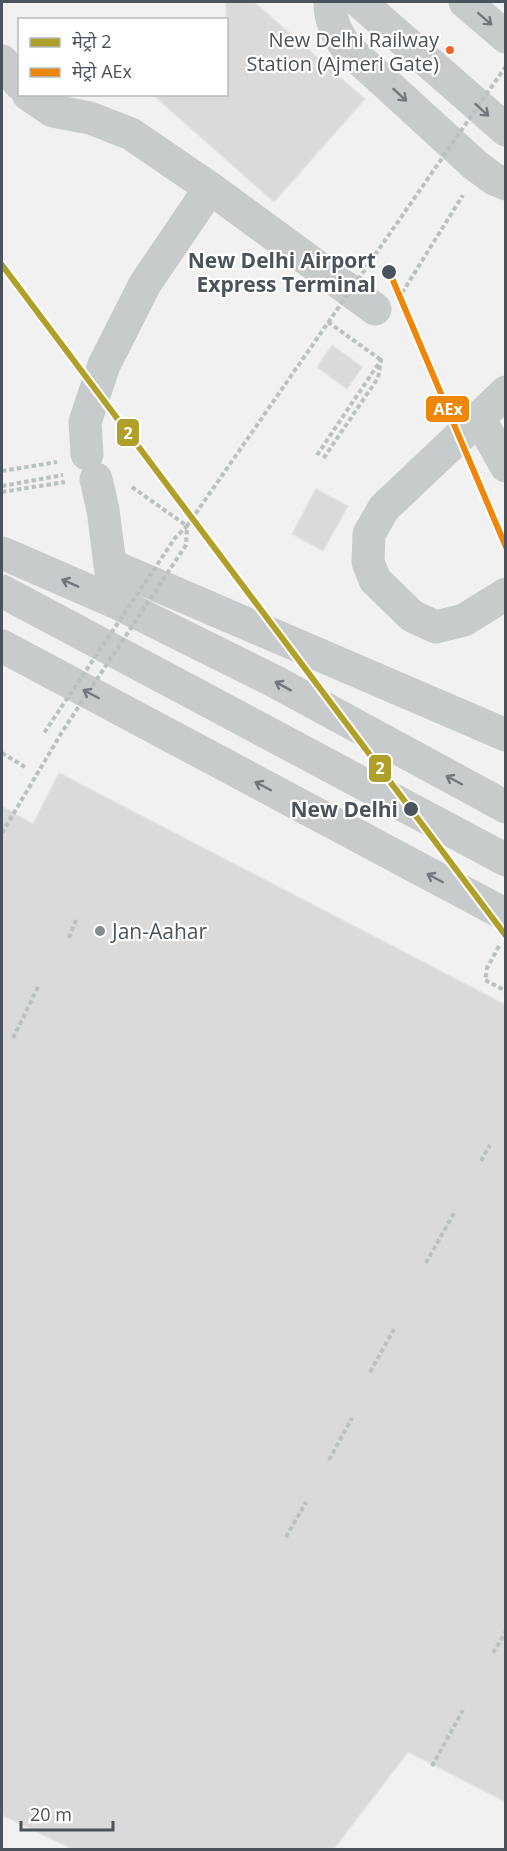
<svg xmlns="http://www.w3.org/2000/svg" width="507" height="1851" viewBox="0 0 507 1851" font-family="'Open Sans','Noto Sans Devanagari',sans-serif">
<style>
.building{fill:#dadadb;stroke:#e2e3e3;stroke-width:1.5}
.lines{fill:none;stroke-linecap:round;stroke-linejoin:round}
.path{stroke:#b9c2bf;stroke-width:4;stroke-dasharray:4.5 3;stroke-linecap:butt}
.minor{stroke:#c8cbcc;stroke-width:33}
.path-bridge{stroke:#b9c2bf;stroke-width:4;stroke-dasharray:4.5 3;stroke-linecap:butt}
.metro-1-casing{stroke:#fff;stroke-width:10}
.metro-2-casing{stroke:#fff;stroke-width:10}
.metro-1{stroke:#aea029;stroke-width:6}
.metro-2{stroke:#ed8609;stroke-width:6}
.oneway{stroke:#70777d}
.bus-dot{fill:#f26522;stroke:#fff;stroke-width:2}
.stop-dot{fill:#4a535b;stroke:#fff;stroke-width:2}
.poi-dot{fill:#848a90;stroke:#fff;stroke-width:2}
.labels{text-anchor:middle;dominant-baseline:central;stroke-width:4.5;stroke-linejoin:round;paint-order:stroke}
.bus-label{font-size:20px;fill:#4a535b;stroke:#fff;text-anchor:end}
.stop-label{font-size:21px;font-weight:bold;fill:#4a535b;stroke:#fff;text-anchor:end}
.poi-label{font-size:21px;fill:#4a535b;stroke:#fff;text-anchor:start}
.line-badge{stroke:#fff;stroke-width:2}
.badge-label{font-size:16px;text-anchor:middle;font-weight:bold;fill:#fff}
</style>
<rect width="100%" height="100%" fill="#f1f1f1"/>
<g class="building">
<path d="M226 2H254L365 99 274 202 152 94H226Z"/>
<path d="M332 345 362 367 347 389 317 367Z"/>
<path d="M316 489 348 506 323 551 292 534Z"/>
<path d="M59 773 506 1005V1802L408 1752 333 1850H74L2 1815V806L33 824Z"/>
</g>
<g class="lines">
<g class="path">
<path d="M402 293 463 195"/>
<path d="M328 322 381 360"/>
<path d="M317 455 381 360 378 378 323 459"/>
<path d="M2 471 57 462"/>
<path d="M2 486 63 475"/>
<path d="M132 487 187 526"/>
<path d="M2 492 65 482"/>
<path d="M2 753 25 767"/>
<path d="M69 938 76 920"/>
<path d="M499 946 487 968 485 980 506 991"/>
<path d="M13 1038 39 985"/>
<path d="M481 1161 490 1145"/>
<path d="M426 1263 455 1211"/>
<path d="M370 1372 394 1329"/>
<path d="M329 1460 352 1418"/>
<path d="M286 1537 306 1502"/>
<path d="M493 1653 506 1631"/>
<path d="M432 1766 463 1710"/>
</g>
<g class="minor">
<path d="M330 2C330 20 336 32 346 47L475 165 494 179 506 184"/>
<path d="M360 2 506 130"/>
<path d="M465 2 506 37"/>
<path d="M2 61 20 84"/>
<path d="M28 94 53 111 90 118 131 134 210 188 145 284 104 365 85 422 87 454"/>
<path d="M210 188 375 309"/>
<path d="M506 392 479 418 506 466"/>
<path d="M479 418 384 508 369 534 368 562 375 580 412 616 436 627 464 620 506 594"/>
<path d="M96 479 103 510 113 587"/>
<path d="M2 553 115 602 274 681 506 807"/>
<path d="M110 565 506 735"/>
<path d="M2 591 506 860"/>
<path d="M2 646 506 915"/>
</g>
<g class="path-bridge">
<path d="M187 526 506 66"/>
<path d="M2 833 62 732 186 545 187 526 175 538 44 733"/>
</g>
<g class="metro-1-casing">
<path id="metro-1" d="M2 265 506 936"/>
</g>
<g class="metro-2-casing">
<path id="metro-2" d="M389 271 506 547"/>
</g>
<use href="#metro-1" class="metro-1"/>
<use href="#metro-2" class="metro-2"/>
</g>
<defs><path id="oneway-shaft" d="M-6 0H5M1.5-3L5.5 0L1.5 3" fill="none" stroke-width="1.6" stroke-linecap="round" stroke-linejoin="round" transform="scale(1.5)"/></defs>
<g class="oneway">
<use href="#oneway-shaft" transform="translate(485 19) rotate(41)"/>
<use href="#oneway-shaft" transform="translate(400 95) rotate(43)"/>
<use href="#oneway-shaft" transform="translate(482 110) rotate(42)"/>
<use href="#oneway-shaft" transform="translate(70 583) rotate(-156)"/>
<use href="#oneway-shaft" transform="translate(283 686) rotate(-151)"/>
<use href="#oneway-shaft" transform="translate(91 694) rotate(-152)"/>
<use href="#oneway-shaft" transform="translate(454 780) rotate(-152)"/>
<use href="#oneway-shaft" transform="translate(263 786) rotate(-152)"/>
<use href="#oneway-shaft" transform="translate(435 878) rotate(-152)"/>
</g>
<circle class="bus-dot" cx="450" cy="50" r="5"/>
<g class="stop-dot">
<circle cx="389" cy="272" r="8"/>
<circle cx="411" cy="809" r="8"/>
</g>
<circle class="poi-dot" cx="100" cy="931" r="6"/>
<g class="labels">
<g class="bus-label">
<text x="439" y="39">New Delhi Railway<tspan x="439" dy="24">Station (Ajmeri Gate)</tspan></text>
</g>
<g class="stop-label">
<text x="376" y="260">New Delhi Airport<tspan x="376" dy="24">Express Terminal</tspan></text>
<text x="398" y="809">New Delhi</text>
</g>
<g class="poi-label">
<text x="112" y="931">Jan-Aahar</text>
</g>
</g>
<g class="line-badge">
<rect x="425" y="395" width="45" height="28" rx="6" fill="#ed8609"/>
<rect x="116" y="418" width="24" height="29" rx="6" fill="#aea029"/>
<rect x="368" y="754" width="24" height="29" rx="6" fill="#aea029"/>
</g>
<g class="badge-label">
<text x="448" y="415">AEx</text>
<text x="128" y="439">2</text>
<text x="380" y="774">2</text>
</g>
<rect width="507" height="1851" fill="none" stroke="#4a535b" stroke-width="6"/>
<rect x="18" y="18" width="210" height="78" fill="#ffffff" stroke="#b7babd" stroke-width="1.5"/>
<rect x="30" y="38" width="30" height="9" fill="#aea029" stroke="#b7babd" stroke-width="1.5"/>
<text x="72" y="48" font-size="18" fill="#4a535b">मेट्रो 2</text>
<rect x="30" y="68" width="30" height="9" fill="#ed8609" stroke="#b7babd" stroke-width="1.5"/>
<text x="72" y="78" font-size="18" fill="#4a535b">मेट्रो AEx</text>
<path d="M21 1821v9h92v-9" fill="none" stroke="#4a535b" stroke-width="3"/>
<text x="30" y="1821" font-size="18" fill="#4a535b" stroke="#ffffff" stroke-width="4.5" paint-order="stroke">20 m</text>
</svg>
